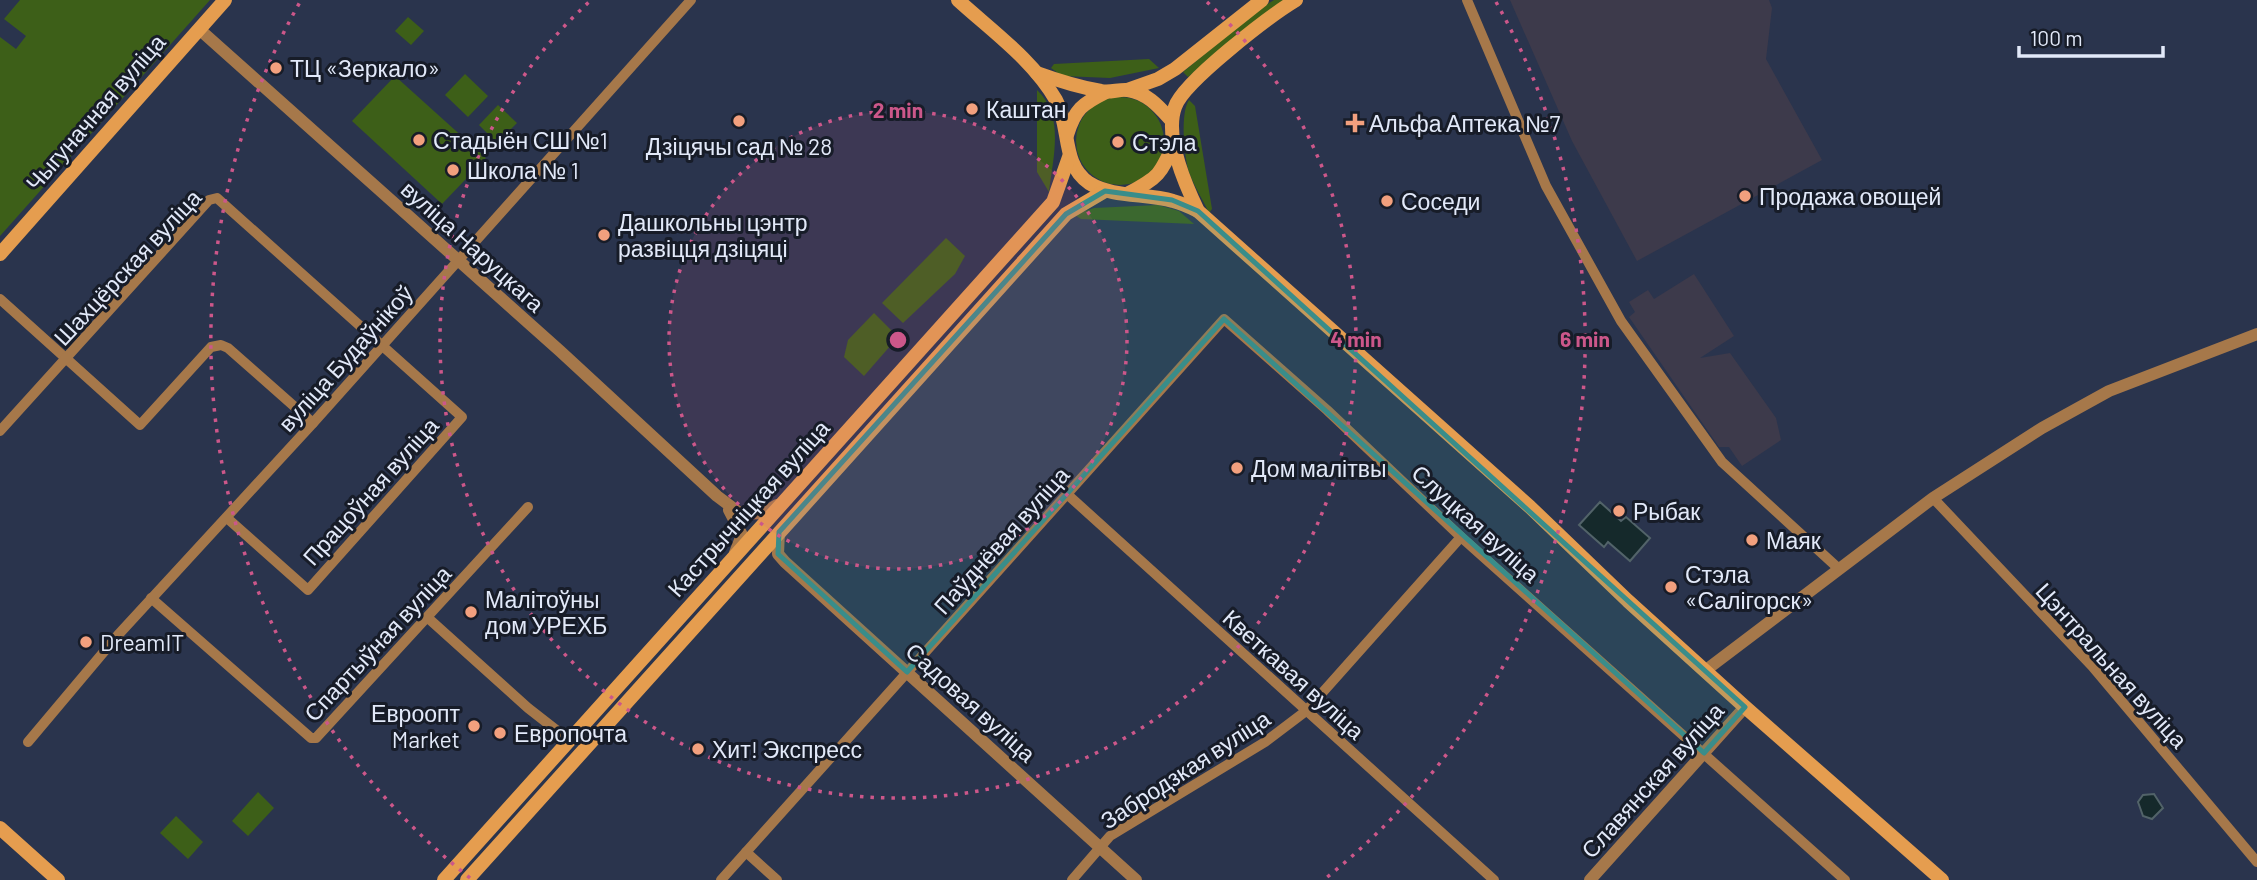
<svg xmlns="http://www.w3.org/2000/svg" width="2257" height="880" viewBox="0 0 2257 880" font-family="Barlow,sans-serif">
<style>
.commercial{fill:#3d3a4b}
.green{fill:#3d5f18}
.water{fill:#15292b;stroke:#526369;stroke-width:2}
.lines{fill:none;stroke-linecap:round;stroke-linejoin:round}
.minor{stroke:#a6784a;stroke-width:10}
.tertiary{stroke:#a6784a;stroke-width:12}
.secondary{stroke:#e59d4f;stroke-width:14}
.marked{fill:#398d8a;fill-opacity:0.2;stroke:#398d8a;stroke-width:5;stroke-linejoin:round}
.ring{fill:none;stroke:#cc578a;stroke-width:3.5;stroke-dasharray:3.5 7}
.poi-dot{fill:#f2a07e;stroke:#171c28;stroke-width:2.5}
.labels{text-anchor:middle;dominant-baseline:central;stroke-width:6;stroke-linejoin:round;paint-order:stroke}
.poi-label{font-size:23px;fill:#e2e9f9;stroke:#171c28;text-anchor:start}
.street-label{font-size:23px;fill:#e2e9f9;stroke:#171c28}
.centre{fill:#cc578a;stroke:#171c28;stroke-width:3.5}
.ring-label{font-size:21px;text-anchor:middle;font-weight:bold;fill:#cc578a;stroke:#171c28;stroke-width:6;stroke-linejoin:round;paint-order:stroke}
</style>
<rect width="100%" height="100%" fill="#2a344d"/>
<g class="commercial">
<path d="M1510 0H1769L1772 8 1766 59 1822 160 1637 261 1572 141Z"/>
<path d="M1694 274 1734 336 1700 358 1730 353 1776 418 1781 440 1742 466 1729 447H1719L1629 317 1635 312 1629 302 1648 290 1654 299Z"/>
</g>
<g class="green">
<path d="M20 0H210L0 236V37L16 49 26 36 4 19Z"/>
<path d="M1274 0H1287L1252 24 1188 77 1183 72 1258 10Z"/>
<path d="M408 17 424 31 411 45 395 31Z"/>
<path d="M1149 59 1159 68 1110 78 1062 76 1051 68 1054 64Z"/>
<path d="M465 74 488 96 468 117 445 95Z"/>
<path d="M395 76 486 158 442 204 352 121Z"/>
<path d="M1037 90C1065 116 1053 158 1049 192L1037 172Z"/>
<circle cx="1120" cy="141" r="44"/>
<path d="M1189 100 1195 106 1212 209 1209 213C1203 200 1194 186 1189 172 1184 156 1180 113 1189 100Z"/>
<path d="M498 105 517 123 497 143 479 125Z"/>
<path d="M1158 205 1179 211 1194 224 1081 219 1075 215 1094 208Z"/>
<path d="M946 238 965 256 955 274 903 323 882 303Z"/>
<path d="M874 313 898 337 864 376 844 357 848 340Z"/>
<path d="M258 792 274 808 248 836 232 821Z"/>
<path d="M176 816 203 842 188 859 160 833Z"/>
</g>
<g class="water">
<path d="M1600 502 1621 521 1626 517 1650 538 1630 561 1608 542 1604 547 1579 525Z"/>
<path d="M2154 794 2163 808 2152 819 2143 816 2138 802 2143 795Z"/>
</g>
<g class="lines">
<g class="minor">
<path d="M1467 0 1546 186 1621 321 1722 462 1838 568"/>
<path d="M0 299 140 425 211 347 221 345 228 348 313 423"/>
<path d="M0 431 209 200 217 198 462 417 308 590 227 518"/>
<path d="M1068 495 1494 880"/>
<path d="M1933 498 2092 666 2257 862"/>
<path d="M151 598 311 738H316L528 507"/>
<path d="M428 618 528 708 569 740"/>
<path d="M28 742 118 635 313 423 691 0"/>
<path d="M746 852 777 880"/>
<path d="M721 880 1224 319 1327 410 1461 537 1845 880"/>
<path d="M1072 880 1110 836 1265 742 1306 711 1461 537"/>
</g>
<g class="tertiary">
<path d="M199 29 560 351 717 496 741 514 763 513 777 505"/>
<path d="M729 510 742 535 735 553"/>
<path d="M779 532 778 554 785 562 1136 880"/>
<path d="M1706 670 1933 498 2042 428 2109 391 2257 334"/>
<path d="M1590 880 1745 707"/>
</g>
<g class="secondary">
<path d="M958 0C992 31 1033 60 1056 100 1071 127 1061 164 1089 183 1113 198 1146 193 1173 201 1181 203 1190 207 1198 211"/>
<path d="M1296 0C1271 15 1183 82 1175 107 1164 137 1185 184 1198 211L1530 507 1628 601 1745 707 1942 880"/>
<path d="M1037 73C1059 81 1079 87 1101 91 1110 93 1119 89 1128 90 1148 93 1160 108 1172 121"/>
<path d="M1127 90 1158 79 1175 69 1262 0"/>
<path d="M1067 135C1075 109 1082 104 1106 92"/>
<path d="M1129 193C1159 177 1160 175 1174 144"/>
<path d="M0 254 225 0"/>
<path d="M0 828 58 880"/>
<path d="M444 880 1053 202 1069 157"/>
<path d="M467 880 1066 214 1105 191"/>
</g>
</g>
<path class="marked" d="M1105 191 1172 200 1198 211 1745 707 1704 753 1224 319 907 672 778 554 779 532 1066 214Z"/>
<circle cx="898" cy="340" r="229" fill="#cc578a" fill-opacity=".12"/>
<g class="ring">
<circle cx="898" cy="340" r="229"/>
<path d="M1207 2A458 458 0 1 1 589 2"/>
<path d="M470 878A687 687 0 0 1 300 2M1496 2A687 687 0 0 1 1326 878"/>
</g>
<g class="poi-dot">
<circle cx="276" cy="68" r="7"/>
<circle cx="972" cy="109" r="7"/>
<circle cx="739" cy="121" r="7"/>
<path d="M1351.5 112.5h7v7h7v7h-7v7h-7v-7h-7v-7h7z"/>
<circle cx="419" cy="140" r="7"/>
<circle cx="1118" cy="142" r="7"/>
<circle cx="453" cy="170" r="7"/>
<circle cx="1745" cy="196" r="7"/>
<circle cx="1387" cy="201" r="7"/>
<circle cx="604" cy="235" r="7"/>
<circle cx="1237" cy="468" r="7"/>
<circle cx="1619" cy="511" r="7"/>
<circle cx="1752" cy="540" r="7"/>
<circle cx="1671" cy="587" r="7"/>
<circle cx="471" cy="612" r="7"/>
<circle cx="86" cy="642" r="7"/>
<circle cx="474" cy="726" r="7"/>
<circle cx="500" cy="733" r="7"/>
<circle cx="698" cy="749" r="7"/>
</g>
<g class="labels">
<g class="poi-label">
<text x="290" y="68">ТЦ «Зеркало»</text>
<text x="986" y="109">Каштан</text>
<text x="1369" y="123">Альфа Аптека №7</text>
<text x="433" y="140">Стадыён СШ №1</text>
<text x="1132" y="142">Стэла</text>
<text x="739" y="146" text-anchor="middle">Дзіцячы сад № 28</text>
<text x="467" y="170">Школа № 1</text>
<text x="1759" y="196">Продажа овощей</text>
<text x="1401" y="201">Соседи</text>
<text x="618" y="222">Дашкольны цэнтр<tspan x="618" dy="26">развіцця дзіцяці</tspan></text>
<text x="1251" y="468">Дом малітвы</text>
<text x="1633" y="511">Рыбак</text>
<text x="1766" y="540">Маяк</text>
<text x="1685" y="574">Стэла<tspan x="1685" dy="26">«Салігорск»</tspan></text>
<text x="485" y="599">Малітоўны<tspan x="485" dy="26">дом УРЕХБ</tspan></text>
<text x="100" y="642">DreamIT</text>
<text x="460" y="713" text-anchor="end">Евроопт<tspan x="460" dy="26">Market</tspan></text>
<text x="514" y="733">Европочта</text>
<text x="712" y="749">Хит! Экспресс</text>
</g>
<g class="street-label">
<text transform="translate(95 112) rotate(-49)">Чыгуначная вуліца</text>
<text transform="translate(473 246) rotate(42)">вуліца Наруцкага</text>
<text transform="translate(127 267) rotate(-47)">Шахцёрская вуліца</text>
<text transform="translate(345 358) rotate(-48)">вуліца Будаўнікоў</text>
<text transform="translate(370 491) rotate(-48)">Працоўная вуліца</text>
<text transform="translate(748 508) rotate(-48)">Кастрычніцкая вуліца</text>
<text transform="translate(1476 523) rotate(42)">Слуцкая вуліца</text>
<text transform="translate(1001 540) rotate(-48)">Паўднёвая вуліца</text>
<text transform="translate(377 643) rotate(-47)">Спартыўная вуліца</text>
<text transform="translate(2112 665) rotate(48)">Цэнтральная вуліца</text>
<text transform="translate(1294 674) rotate(42)">Кветкавая вуліца</text>
<text transform="translate(971 702) rotate(42)">Садовая вуліца</text>
<text transform="translate(1185 769) rotate(-33)">Забродзкая вуліца</text>
<text transform="translate(1652 780) rotate(-48)">Славянская вуліца</text>
</g>
</g>
<circle cx="898" cy="340" r="10" class="centre"/>
<g class="ring-label">
<text x="898" y="118">2 min</text>
<text x="1356" y="347">4 min</text>
<text x="1585" y="347">6 min</text>
</g>
<path d="M2019 46v10h144v-10" fill="none" stroke="#e2e9f9" stroke-width="3.5"/>
<text x="2030" y="46" font-size="21" fill="#e2e9f9" stroke="#171c28" stroke-width="5" paint-order="stroke">100 m</text>
</svg>
